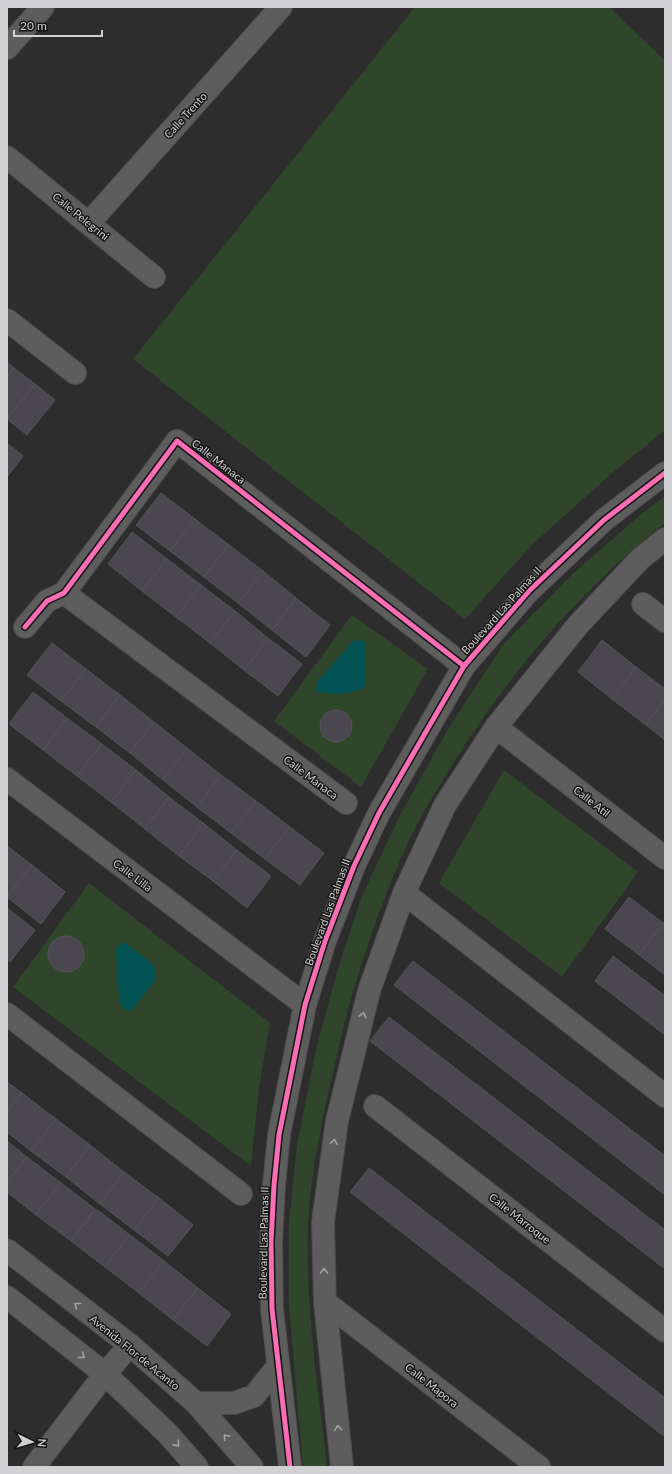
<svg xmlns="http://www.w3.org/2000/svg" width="672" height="1474" viewBox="0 0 672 1474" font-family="Lato,sans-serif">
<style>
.green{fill:#30462b}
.water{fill:#045354}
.building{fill:#4a4750;stroke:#545455}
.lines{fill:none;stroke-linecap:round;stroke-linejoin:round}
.minor-casing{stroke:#4a4a4c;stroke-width:24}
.minor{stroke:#5d5d5e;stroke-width:22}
.cycleway-casing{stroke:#151516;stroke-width:8}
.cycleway{stroke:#f96db3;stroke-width:5}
.oneway{stroke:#a3a3a4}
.labels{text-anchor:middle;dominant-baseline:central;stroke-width:3;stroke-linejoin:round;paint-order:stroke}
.street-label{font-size:11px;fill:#d1d1d3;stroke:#151516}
</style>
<rect width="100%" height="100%" fill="#2d2d2e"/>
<g class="green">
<path d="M415 7H609L665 61V430L611 474 533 544 465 619 133 359Z"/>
<path d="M665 496V523C577 592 502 682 444 778 435 794 423 811 415 828 378 905 352 985 334 1068 322 1120 311 1171 308 1224 305 1305 318 1387 327 1467H303L289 1306V1223L297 1145 316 1049 340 962 362 896 400 815 448 729 503 645 569 577 640 515Z"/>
<path d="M352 615 428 669 361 787 274 721Z"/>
<path d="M504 770 638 872 562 977 439 883Z"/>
<path d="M89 883 270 1023 259 1088 251 1166 13 987Z"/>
</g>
<g class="water">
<path d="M354 640 365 641V686C355 695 329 696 316 691L317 682Z"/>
<path d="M123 941 154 965 156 979 131 1011 123 1009 119 999 116 950Z"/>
</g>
<g class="building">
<path d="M7 362 14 368 7 378Z"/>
<path d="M14 368 35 384 7 419V378Z"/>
<path d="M35 384 55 400 27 435 7 419Z"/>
<path d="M7 443 23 456 7 477Z"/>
<path d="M161 493 195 519 170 551 136 525Z"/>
<path d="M195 519 229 545 204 577 170 551Z"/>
<path d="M132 532 167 559 142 591 108 564Z"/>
<path d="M229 545 263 571 238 603 204 577Z"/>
<path d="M167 559 201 585 176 617 142 591Z"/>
<path d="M263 571 296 598 272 630 238 603Z"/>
<path d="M201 585 235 611 210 643 176 617Z"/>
<path d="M296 598 330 625 306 657 272 630Z"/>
<path d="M235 611 268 638 244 670 210 643Z"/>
<path d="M268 638 302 664 278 696 244 670Z"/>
<path d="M602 640 636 667 612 699 578 672Z"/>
<path d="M52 643 86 669 61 701 27 675Z"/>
<path d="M636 667 665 689V699L646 725 612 699Z"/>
<path d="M86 669 120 695 96 727 61 701Z"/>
<path d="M33 692 67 718 43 750 9 724Z"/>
<path d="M120 695 154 722 130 753 96 727Z"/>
<path d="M665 699V740L646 725Z"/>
<circle cx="336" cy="726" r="16"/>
<path d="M67 718 102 744 77 776 43 750Z"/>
<path d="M154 722 187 748 163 780 130 753Z"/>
<path d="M102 744 136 770 111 802 77 776Z"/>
<path d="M187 748 221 775 197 807 163 780Z"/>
<path d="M136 770 169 797 145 829 111 802Z"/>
<path d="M221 775 256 801 231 833 197 807Z"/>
<path d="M169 797 203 823 179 856 145 829Z"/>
<path d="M256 801 290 827 265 859 231 833Z"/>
<path d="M203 823 237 850 213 881 179 856Z"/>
<path d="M290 827 324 853 300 885 265 859Z"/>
<path d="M7 846 32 865 7 897Z"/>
<path d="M237 850 271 876 247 908 213 881Z"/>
<path d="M32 865 65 892 41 924 7 897Z"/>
<path d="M629 897 663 923 639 955 605 929Z"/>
<path d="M7 908 35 930 10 962 7 959Z"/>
<path d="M663 923 665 925V975L639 955Z"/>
<circle cx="66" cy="954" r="18"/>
<path d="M613 956 665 996V1035L595 981Z"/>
<path d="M413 961 665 1156V1195L394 985Z"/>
<path d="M389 1017 665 1230V1269L370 1041Z"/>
<path d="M7 1082 22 1093 7 1112Z"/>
<path d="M22 1093 56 1119 31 1151 7 1132V1112Z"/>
<path d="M56 1119 90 1145 66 1177 31 1151Z"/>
<path d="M7 1141 27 1157 7 1182Z"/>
<path d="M90 1145 124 1172 100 1204 66 1177Z"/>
<path d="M27 1157 61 1183 36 1215 7 1192V1182Z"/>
<path d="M369 1168 665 1398V1437L350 1192Z"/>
<path d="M124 1172 159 1198 134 1230 100 1204Z"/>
<path d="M61 1183 95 1209 71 1241 36 1215Z"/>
<path d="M159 1198 193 1225 168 1256 134 1230Z"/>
<path d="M96 1209 130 1235 105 1267 71 1241Z"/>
<path d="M130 1235 164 1261 139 1293 105 1267Z"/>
<path d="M164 1261 198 1288 173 1320 139 1293Z"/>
<path d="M198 1288 231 1314 207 1346 173 1320Z"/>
</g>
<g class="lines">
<g class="minor-casing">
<g id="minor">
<path d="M7 48 43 7"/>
<path d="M7 157 154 277"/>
<path d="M89 223 281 7"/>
<path d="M7 320 75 373"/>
<path d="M64 593 346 803"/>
<path d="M643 604 665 621"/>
<path d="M25 627 47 601 64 593 177 441 464 666"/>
<path d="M496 727 665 858"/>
<path d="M7 779 305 1005"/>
<path d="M404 893 665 1096"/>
<path d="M7 1014 241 1194"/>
<path d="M375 1106 665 1331"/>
<path d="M7 1250 130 1345 196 1403 252 1467"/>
<path d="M7 1297 105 1374 167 1433 197 1467"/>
<path d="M325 1302 539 1467"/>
<path d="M196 1403H234L254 1396 278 1366"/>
<path d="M34 1467 105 1374 130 1345"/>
<path d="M290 1467 272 1309 271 1242 274 1185 279 1135 305 1005 325 941 354 866 379 813 464 666 529 591 604 520 665 473"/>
<path d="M342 1467 325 1302 323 1222 337 1121 369 991 404 893 445 805 496 727 578 625 640 559 665 539"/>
</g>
</g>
<use href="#minor" class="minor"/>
<g class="cycleway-casing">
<g id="cycleway">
<path d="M25 627 47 601 64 593 177 441 464 666"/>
<path d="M290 1467 272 1309 271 1242 274 1185 279 1135 305 1005 325 941 354 866 379 813 464 666 529 591 604 520 665 473"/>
</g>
</g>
<use href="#cycleway" class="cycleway"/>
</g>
<defs><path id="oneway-chevron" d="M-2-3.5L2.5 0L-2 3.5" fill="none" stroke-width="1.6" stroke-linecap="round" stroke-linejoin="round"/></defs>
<g class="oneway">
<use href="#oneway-chevron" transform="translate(363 1015) rotate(-76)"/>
<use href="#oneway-chevron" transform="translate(334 1142) rotate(-82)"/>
<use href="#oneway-chevron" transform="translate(324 1271) rotate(-91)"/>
<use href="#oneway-chevron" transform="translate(77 1305) rotate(-142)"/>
<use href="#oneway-chevron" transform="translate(82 1356) rotate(38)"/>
<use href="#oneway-chevron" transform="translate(338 1428) rotate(-96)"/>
<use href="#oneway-chevron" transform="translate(226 1437) rotate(-131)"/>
<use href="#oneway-chevron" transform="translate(177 1444) rotate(48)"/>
</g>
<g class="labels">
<g class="street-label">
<text transform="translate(185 115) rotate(-48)">Calle Trento</text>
<text transform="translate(81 216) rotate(39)">Calle Pelegrini</text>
<text transform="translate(219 461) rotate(38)">Calle Manaca</text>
<text transform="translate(501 610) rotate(-48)">Boulevard Las Palmas II</text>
<text transform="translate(311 777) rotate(37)">Calle Manaca</text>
<text transform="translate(592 801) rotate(38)">Calle Atil</text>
<text transform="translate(133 875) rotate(37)">Calle Lilla</text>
<text transform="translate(327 912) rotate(-70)">Boulevard Las Palmas II</text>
<text transform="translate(520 1218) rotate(38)">Calle Marroque</text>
<text transform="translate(263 1243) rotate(-89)">Boulevard Las Palmas II</text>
<text transform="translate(135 1352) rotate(39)">Avenida Flor de Acanto</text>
<text transform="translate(432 1385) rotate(38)">Calle Mapora</text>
</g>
</g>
<rect width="672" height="1474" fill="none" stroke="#d1d1d3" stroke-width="16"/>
<g transform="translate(32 1442) rotate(95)" stroke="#151516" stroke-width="3" paint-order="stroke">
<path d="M0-3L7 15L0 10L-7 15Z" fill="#d1d1d3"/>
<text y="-6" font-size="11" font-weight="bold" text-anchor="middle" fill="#d1d1d3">N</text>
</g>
<path d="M14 30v6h88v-6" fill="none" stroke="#d1d1d3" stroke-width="2"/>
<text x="20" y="30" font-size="12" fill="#d1d1d3" stroke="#151516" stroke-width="3" paint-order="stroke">20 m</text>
</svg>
